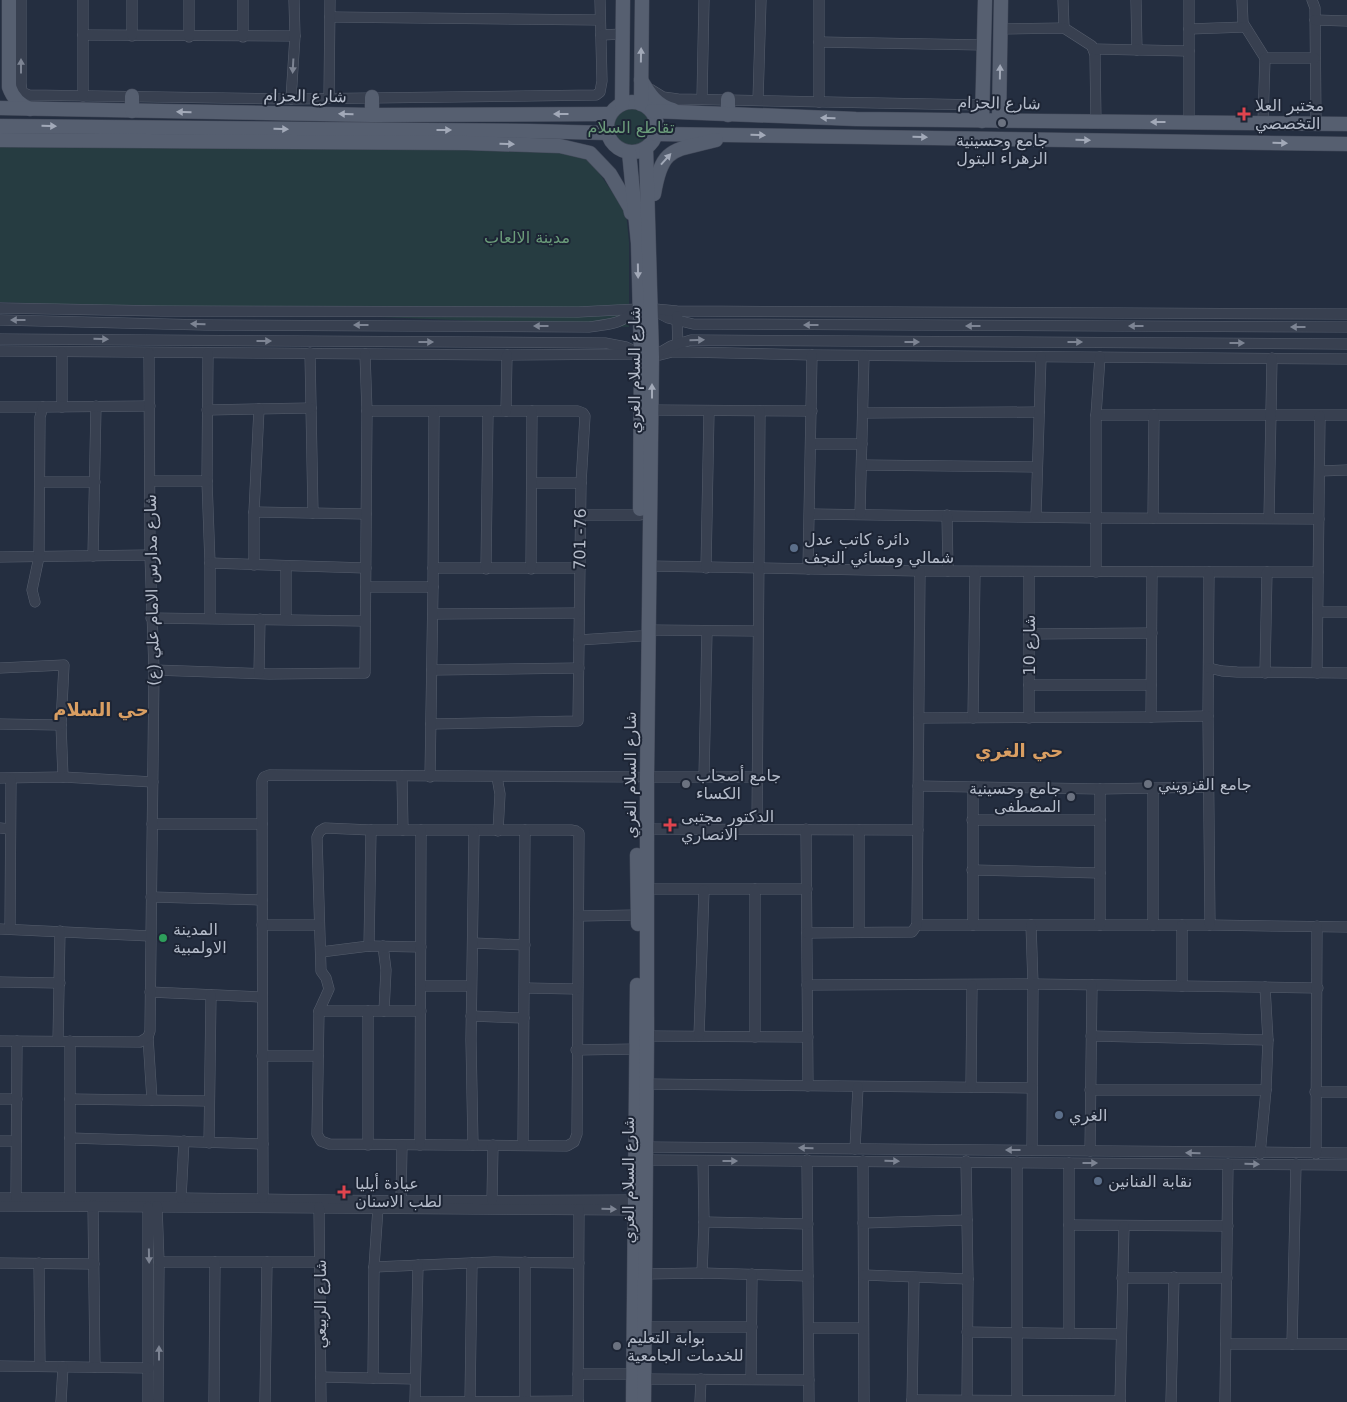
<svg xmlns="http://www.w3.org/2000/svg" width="1347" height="1402" viewBox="0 0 1347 1402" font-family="'DejaVu Sans',Vazirmatn,sans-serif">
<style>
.park{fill:#263c41}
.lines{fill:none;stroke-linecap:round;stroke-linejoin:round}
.minor-casing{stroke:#565e6d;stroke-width:11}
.major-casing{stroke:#424959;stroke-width:15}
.minor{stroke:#384050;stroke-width:10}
.major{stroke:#565f70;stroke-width:14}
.oneway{fill:#a2a9b8}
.oneway2{fill:#7d8493}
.health-dot{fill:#e0444e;stroke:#1d2535;stroke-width:2}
.worship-dot{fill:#6b7280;stroke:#1d2535;stroke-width:2}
.service-dot{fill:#5c6f8a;stroke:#1d2535;stroke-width:2}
.leisure-dot{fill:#2e9e5b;stroke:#1d2535;stroke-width:2}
.labels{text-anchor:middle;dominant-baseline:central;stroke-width:4;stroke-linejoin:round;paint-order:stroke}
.street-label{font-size:16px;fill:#b5bcca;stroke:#1d2535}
.poi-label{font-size:16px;fill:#b5bcca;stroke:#1d2535;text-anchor:start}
.park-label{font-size:16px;fill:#6b9c7a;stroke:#1d2535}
.neighbourhood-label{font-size:18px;font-weight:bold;fill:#d99e62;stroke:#1d2535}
</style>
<rect width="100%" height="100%" fill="#242e40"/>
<g class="park">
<circle cx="632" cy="127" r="21"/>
<path d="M0 144 337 146 574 152 593 164 626 212 629 242V327L0 302Z"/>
</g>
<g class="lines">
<g class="minor-casing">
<g id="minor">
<path d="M21 0V83L22 92 29 95 291 99 596 95 600 92 602 81 600 0"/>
<path d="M1063 0 1064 28"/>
<path d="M1136 0 1137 50"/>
<path d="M1242 0 1243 23 1265 58 1263 123"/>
<path d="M1312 0 1315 8 1316 123"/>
<path d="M330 17 600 20"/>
<path d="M1315 20 1347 21"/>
<path d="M1001 29 1064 28 1092 46 1095 55 1096 122"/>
<path d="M1189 29 1245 27"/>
<path d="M83 35 295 36"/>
<path d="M601 35 623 34"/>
<path d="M132 36V0"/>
<path d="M189 37V0"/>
<path d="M243 37V0"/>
<path d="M819 42 984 45"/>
<path d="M1093 49 1189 51"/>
<path d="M1265 58H1315"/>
<path d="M650 89 663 97 678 99 982 105"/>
<path d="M83 96V0"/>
<path d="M329 98 330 0"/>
<path d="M702 98 704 0"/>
<path d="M291 99 295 36 294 0"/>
<path d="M758 100 761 0"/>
<path d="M819 102V0"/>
<path d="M1189 123V0"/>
<path d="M0 308 161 311 578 312 638 309"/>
<path d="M651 309 668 318 693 324 1347 327"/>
<path d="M655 309 677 311 1347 314"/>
<path d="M677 316 678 349"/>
<path d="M0 320 205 325 589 327C613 324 620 324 638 309"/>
<path d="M0 339 605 343 626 347 641 354"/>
<path d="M0 351 507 355 640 354"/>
<path d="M208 353 207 481 210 563V618"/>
<path d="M310 353 313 513"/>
<path d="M660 355 672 352H687L812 355 1347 359"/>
<path d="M652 357 671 346 691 340 1347 344"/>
<path d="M0 407H43"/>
<path d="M62 407V352"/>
<path d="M207 410 311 408"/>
<path d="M652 410 812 411"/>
<path d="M367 411H578L583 413 585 416 581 483 578 721 431 724"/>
<path d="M506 411 507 355"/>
<path d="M863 413 1039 412"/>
<path d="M1096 415H1347"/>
<path d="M812 444H862"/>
<path d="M862 465 1037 467"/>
<path d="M1320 471 1347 470"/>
<path d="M151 481H207"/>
<path d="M40 482H95"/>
<path d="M532 483H581"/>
<path d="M254 512 366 514"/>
<path d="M810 514 1096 518 1319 519"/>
<path d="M860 514 864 356"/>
<path d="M581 515H640"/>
<path d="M947 515 948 571"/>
<path d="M1036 516 1041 357"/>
<path d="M1153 518 1154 415"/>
<path d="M1269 518 1272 358"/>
<path d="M93 556 96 406"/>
<path d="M0 557 150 555"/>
<path d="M210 563 366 568"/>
<path d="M254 565V512L259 409"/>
<path d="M286 566V619"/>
<path d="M649 566 920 571 1318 572"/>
<path d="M433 568H580"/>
<path d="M706 568 709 412"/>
<path d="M486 569 488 412"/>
<path d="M531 569 532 411"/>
<path d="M808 569 812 355"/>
<path d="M920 571 917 925H1210L1347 927"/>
<path d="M1029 572V718"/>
<path d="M1096 572V415L1100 357"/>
<path d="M1209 572 1208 716 1210 925"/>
<path d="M366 587H433"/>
<path d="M35 602 32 590 39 557 40 417 43 407 150 406"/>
<path d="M1318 612H1347"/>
<path d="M433 614 579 613"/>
<path d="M151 618 365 621"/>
<path d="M648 630 758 631"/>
<path d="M1029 634 1152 633"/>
<path d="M579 640 640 636"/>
<path d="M0 668 64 665 61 725 63 777"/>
<path d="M1209 668 1222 671 1237 672 1347 673"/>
<path d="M154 670 269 674 365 673 367 411 365 354"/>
<path d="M432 670 579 668"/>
<path d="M259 673 260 619"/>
<path d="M1265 673 1267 572"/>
<path d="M1317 673 1320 416"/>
<path d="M1029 685H1151"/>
<path d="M1151 717 1152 572"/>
<path d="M919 718 1151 717 1208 716"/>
<path d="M973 718 975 572"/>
<path d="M0 724 61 725"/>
<path d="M402 776 403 830"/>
<path d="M430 777 433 587 434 412"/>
<path d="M497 777 500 794 498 831"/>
<path d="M647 777H757"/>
<path d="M704 777 707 631"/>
<path d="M0 778 63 777 153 782"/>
<path d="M918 786 1100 789 1208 787"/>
<path d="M1100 789V925"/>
<path d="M1153 789V925"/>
<path d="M972 820H1100"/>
<path d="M152 824H262"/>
<path d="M0 828 10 829"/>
<path d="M325 828 371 830H571L576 831 579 833 577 1134 574 1142 567 1146 329 1144 321 1141 317 1134 319 1011 329 989 326 978 321 971 317 837 320 831Z"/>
<path d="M757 828 760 411"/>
<path d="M647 829 918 830"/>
<path d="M806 829 808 1086"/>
<path d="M859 830V932"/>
<path d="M972 870 1100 873"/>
<path d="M647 889H807"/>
<path d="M151 897 262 900"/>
<path d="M579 916 637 915"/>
<path d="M262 925H319"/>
<path d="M973 925V787"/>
<path d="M1031 925 1033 984 1032 1150"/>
<path d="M1182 925V986"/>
<path d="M0 929 150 936"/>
<path d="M10 929 11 779"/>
<path d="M807 933 912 932 917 925"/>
<path d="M473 943 525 945"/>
<path d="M369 946 371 830"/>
<path d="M383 946 386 970 384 1011"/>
<path d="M321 952 369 946 421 947"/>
<path d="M0 982 60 983"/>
<path d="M807 985 1033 984 1318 988"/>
<path d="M421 986H471"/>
<path d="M525 988 577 989"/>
<path d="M150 992 262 997"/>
<path d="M319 1011H421"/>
<path d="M368 1011V1145"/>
<path d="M471 1016 524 1018"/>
<path d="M647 1036 808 1037"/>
<path d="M699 1036 704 890"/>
<path d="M1091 1036 1268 1040"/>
<path d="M148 1037 152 1100"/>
<path d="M755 1037V889"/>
<path d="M0 1041 140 1042 148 1037 150 1031 154 670 150 555 149 353"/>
<path d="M58 1041 60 931"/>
<path d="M576 1050 636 1049"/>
<path d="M262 1056H318"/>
<path d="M646 1084 1032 1088"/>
<path d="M971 1087 972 985"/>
<path d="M1090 1090H1266"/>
<path d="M1315 1092H1347"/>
<path d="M0 1099H17"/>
<path d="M70 1099 209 1101"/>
<path d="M70 1138 263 1144"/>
<path d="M0 1141H16"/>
<path d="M209 1143 211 995"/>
<path d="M420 1145 421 830"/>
<path d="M473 1145 471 1040 474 831"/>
<path d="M523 1145 525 830"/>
<path d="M646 1147 1347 1153"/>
<path d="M855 1149 858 1087"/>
<path d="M1090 1151 1092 985"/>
<path d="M1260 1154 1266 1090 1268 1040 1265 987"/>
<path d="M1316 1154 1317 926"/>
<path d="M646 1160 1347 1165"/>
<path d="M807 1160 809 1402"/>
<path d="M863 1161 864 1402"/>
<path d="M966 1161 968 1279 967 1400"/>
<path d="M70 1197V1041"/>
<path d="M0 1198H181L401 1201 636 1200"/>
<path d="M16 1198 17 1041"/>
<path d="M181 1198 184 1141"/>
<path d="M263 1199 262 781 264 777 269 775 637 777"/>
<path d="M492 1200 493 1145"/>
<path d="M401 1201 402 1145"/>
<path d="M93 1205 95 1367"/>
<path d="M0 1206 636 1210"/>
<path d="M157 1206 159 1262 158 1402"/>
<path d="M148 1207V1402"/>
<path d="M319 1207 321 1402"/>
<path d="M704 1222 808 1224"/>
<path d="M863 1223 967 1220"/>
<path d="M1069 1225 1228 1226"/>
<path d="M159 1262H320"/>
<path d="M0 1263 94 1264"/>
<path d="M39 1263 40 1366"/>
<path d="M374 1267 494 1262 579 1263"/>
<path d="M702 1273 704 1222 703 1161"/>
<path d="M645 1274 702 1273 808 1276"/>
<path d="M864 1275 968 1279"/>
<path d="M1122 1278H1227"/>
<path d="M645 1327H752"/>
<path d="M809 1328H863"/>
<path d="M967 1332 1121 1334"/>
<path d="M1069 1333V1163"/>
<path d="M1226 1344H1347"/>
<path d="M1292 1344 1296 1164"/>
<path d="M0 1366 149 1368"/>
<path d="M578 1374H633"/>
<path d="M321 1377 415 1379"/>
<path d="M373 1378 374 1267 378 1208"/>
<path d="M644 1379 809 1380"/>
<path d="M751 1379 752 1274"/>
<path d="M525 1400V1262"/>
<path d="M912 1400 1120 1401"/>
<path d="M470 1401 472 1263"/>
<path d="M61 1402 63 1367"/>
<path d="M214 1402 215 1262"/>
<path d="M265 1402 267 1262"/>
<path d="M415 1402 578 1401"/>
<path d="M415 1402 418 1265"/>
<path d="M578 1402 579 1209"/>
<path d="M700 1402 701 1379"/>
<path d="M912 1402 914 1278"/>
<path d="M1017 1402V1162"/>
<path d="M1120 1402 1124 1226"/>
<path d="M1171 1402 1174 1277"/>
<path d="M1225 1402 1228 1164"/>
</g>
</g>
<g class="major-casing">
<g id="major">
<path d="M9 0V87C13 98 19 105 30 109"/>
<path d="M641 80C650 95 656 105 673 110"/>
<path d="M372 97V115"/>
<path d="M728 99V115"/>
<circle cx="632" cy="127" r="25"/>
<path d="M622 104 623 0"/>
<path d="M641 104 642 0"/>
<path d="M0 108 372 115 610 114"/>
<path d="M132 111V96"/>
<path d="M652 111 856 119 1347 124"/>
<path d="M982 121 985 0"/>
<path d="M999 121 1001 0"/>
<path d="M0 126 530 131 607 133"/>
<path d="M656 134 1347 144"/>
<path d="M0 140 467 143 560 146 590 153 610 174 630 208 631 213"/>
<path d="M629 152 638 243 641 354 640 509"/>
<path d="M654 194C662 146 673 151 716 140"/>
<path d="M637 855 638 924"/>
<path d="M633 1402 637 985"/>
<path d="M644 1402 647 1036V777L652 357 646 148"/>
</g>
</g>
<use href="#minor" class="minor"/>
<use href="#major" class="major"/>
</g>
<defs><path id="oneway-solid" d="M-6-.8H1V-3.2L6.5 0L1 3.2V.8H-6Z" transform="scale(1.25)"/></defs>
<g class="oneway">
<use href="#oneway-solid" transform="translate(641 55) rotate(-89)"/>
<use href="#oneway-solid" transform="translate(1000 72) rotate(-89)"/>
<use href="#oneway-solid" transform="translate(184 112) rotate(-179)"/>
<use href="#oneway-solid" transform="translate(346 114) rotate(-179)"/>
<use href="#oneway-solid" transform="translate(561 114) rotate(180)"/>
<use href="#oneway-solid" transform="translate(828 118) rotate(-178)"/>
<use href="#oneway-solid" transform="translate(1158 122) rotate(-180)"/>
<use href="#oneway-solid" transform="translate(49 126) rotate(1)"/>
<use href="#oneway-solid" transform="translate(281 129) rotate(1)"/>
<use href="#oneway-solid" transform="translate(444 130)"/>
<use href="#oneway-solid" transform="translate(758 135) rotate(1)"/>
<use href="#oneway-solid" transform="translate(920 137) rotate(1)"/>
<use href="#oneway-solid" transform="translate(1083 140) rotate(1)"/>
<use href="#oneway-solid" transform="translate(1280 143) rotate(1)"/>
<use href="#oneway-solid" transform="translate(507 144) rotate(2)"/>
<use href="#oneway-solid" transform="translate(666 159) rotate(-48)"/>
<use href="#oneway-solid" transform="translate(638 271) rotate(89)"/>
<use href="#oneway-solid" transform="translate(652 391) rotate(-90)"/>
</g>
<g class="oneway2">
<use href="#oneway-solid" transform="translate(21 66) rotate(-90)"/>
<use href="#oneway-solid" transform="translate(293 66) rotate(93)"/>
<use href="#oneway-solid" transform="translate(18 320) rotate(-180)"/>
<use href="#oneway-solid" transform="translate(198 324) rotate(-178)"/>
<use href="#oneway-solid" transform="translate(361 325) rotate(-180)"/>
<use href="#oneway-solid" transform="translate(811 325) rotate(-180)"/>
<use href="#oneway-solid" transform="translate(541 326) rotate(-180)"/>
<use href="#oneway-solid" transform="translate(973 326) rotate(-180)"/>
<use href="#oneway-solid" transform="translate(1136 326) rotate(-180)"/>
<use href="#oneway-solid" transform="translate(1298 327) rotate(-180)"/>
<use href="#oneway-solid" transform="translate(101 339) rotate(1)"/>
<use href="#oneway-solid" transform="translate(697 340) rotate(-1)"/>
<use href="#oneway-solid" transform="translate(264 341)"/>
<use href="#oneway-solid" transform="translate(426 342)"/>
<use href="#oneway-solid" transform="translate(912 342)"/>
<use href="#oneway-solid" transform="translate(1075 342)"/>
<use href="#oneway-solid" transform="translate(1237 343)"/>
<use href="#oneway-solid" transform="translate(806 1148) rotate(-179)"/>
<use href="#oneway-solid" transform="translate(1013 1150) rotate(180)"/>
<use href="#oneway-solid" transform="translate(1193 1153) rotate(-179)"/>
<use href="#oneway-solid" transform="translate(730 1161)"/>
<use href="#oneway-solid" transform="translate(892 1161) rotate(1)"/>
<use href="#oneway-solid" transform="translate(1090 1163)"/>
<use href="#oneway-solid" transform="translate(1252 1164) rotate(1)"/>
<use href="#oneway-solid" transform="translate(609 1209) rotate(1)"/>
<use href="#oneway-solid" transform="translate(149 1256) rotate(89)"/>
<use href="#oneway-solid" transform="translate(159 1353) rotate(-90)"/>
</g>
<g class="health-dot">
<path d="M1241.5 106.5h5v5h5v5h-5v5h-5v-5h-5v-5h5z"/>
<path d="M667.5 817.5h5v5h5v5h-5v5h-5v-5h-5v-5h5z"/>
<path d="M341.5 1184.5h5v5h5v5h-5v5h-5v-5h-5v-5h5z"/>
</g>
<g class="worship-dot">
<circle cx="1002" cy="123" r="5"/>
<circle cx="686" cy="784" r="5"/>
<circle cx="1148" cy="784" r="5"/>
<circle cx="1071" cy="797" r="5"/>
<circle cx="617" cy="1346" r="5"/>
</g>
<g class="service-dot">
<circle cx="794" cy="548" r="5"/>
<circle cx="1059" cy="1115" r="5"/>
<circle cx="1098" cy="1181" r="5"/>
</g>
<circle class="leisure-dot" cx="163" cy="938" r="5"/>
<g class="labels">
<g class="street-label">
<text transform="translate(305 96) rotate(1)">شارع الحزام</text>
<text transform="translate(999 103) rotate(1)">شارع الحزام</text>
<text transform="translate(634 370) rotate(-90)">شارع السلام الغري</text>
<text transform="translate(580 539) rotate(-89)">701 -76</text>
<text transform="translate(152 590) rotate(-91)">شارع مدارس الامام علي (ع)</text>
<text transform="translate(1029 645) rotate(-90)">شارع 10</text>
<text transform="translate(630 775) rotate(-90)">شارع السلام الغري</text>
<text transform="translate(628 1180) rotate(-90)">شارع السلام الغري</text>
<text transform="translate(320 1304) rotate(-90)">شارع الربيعي</text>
</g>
<g class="poi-label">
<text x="1255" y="105">مختبر العلا<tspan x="1255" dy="18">التخصصي</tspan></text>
<text x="1002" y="140" text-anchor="middle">جامع وحسينية<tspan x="1002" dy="18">الزهراء البتول</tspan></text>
<text x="804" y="539">دائرة كاتب عدل<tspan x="804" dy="18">شمالي ومسائي النجف</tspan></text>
<text x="696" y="775">جامع أصحاب<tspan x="696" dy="18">الكساء</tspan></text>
<text x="1158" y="784">جامع القزويني</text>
<text x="1061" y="788" text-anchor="end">جامع وحسينية<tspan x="1061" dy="18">المصطفى</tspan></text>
<text x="681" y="816">الدكتور مجتبى<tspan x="681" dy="18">الانصاري</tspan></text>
<text x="173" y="929">المدينة<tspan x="173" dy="18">الاولمبية</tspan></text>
<text x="1069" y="1115">الغري</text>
<text x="1108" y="1181">نقابة الفنانين</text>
<text x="355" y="1183">عيادة أيليا<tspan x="355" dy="18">لطب الاسنان</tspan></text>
<text x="627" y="1337">بوابة التعليم<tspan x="627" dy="18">للخدمات الجامعية</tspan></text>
</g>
<g class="park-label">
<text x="631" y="127">تقاطع السلام</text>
<text x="527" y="237">مدينة الالعاب</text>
</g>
<g class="neighbourhood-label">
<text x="101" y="709">حي السلام</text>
<text x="1019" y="750">حي الغري</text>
</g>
</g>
</svg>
